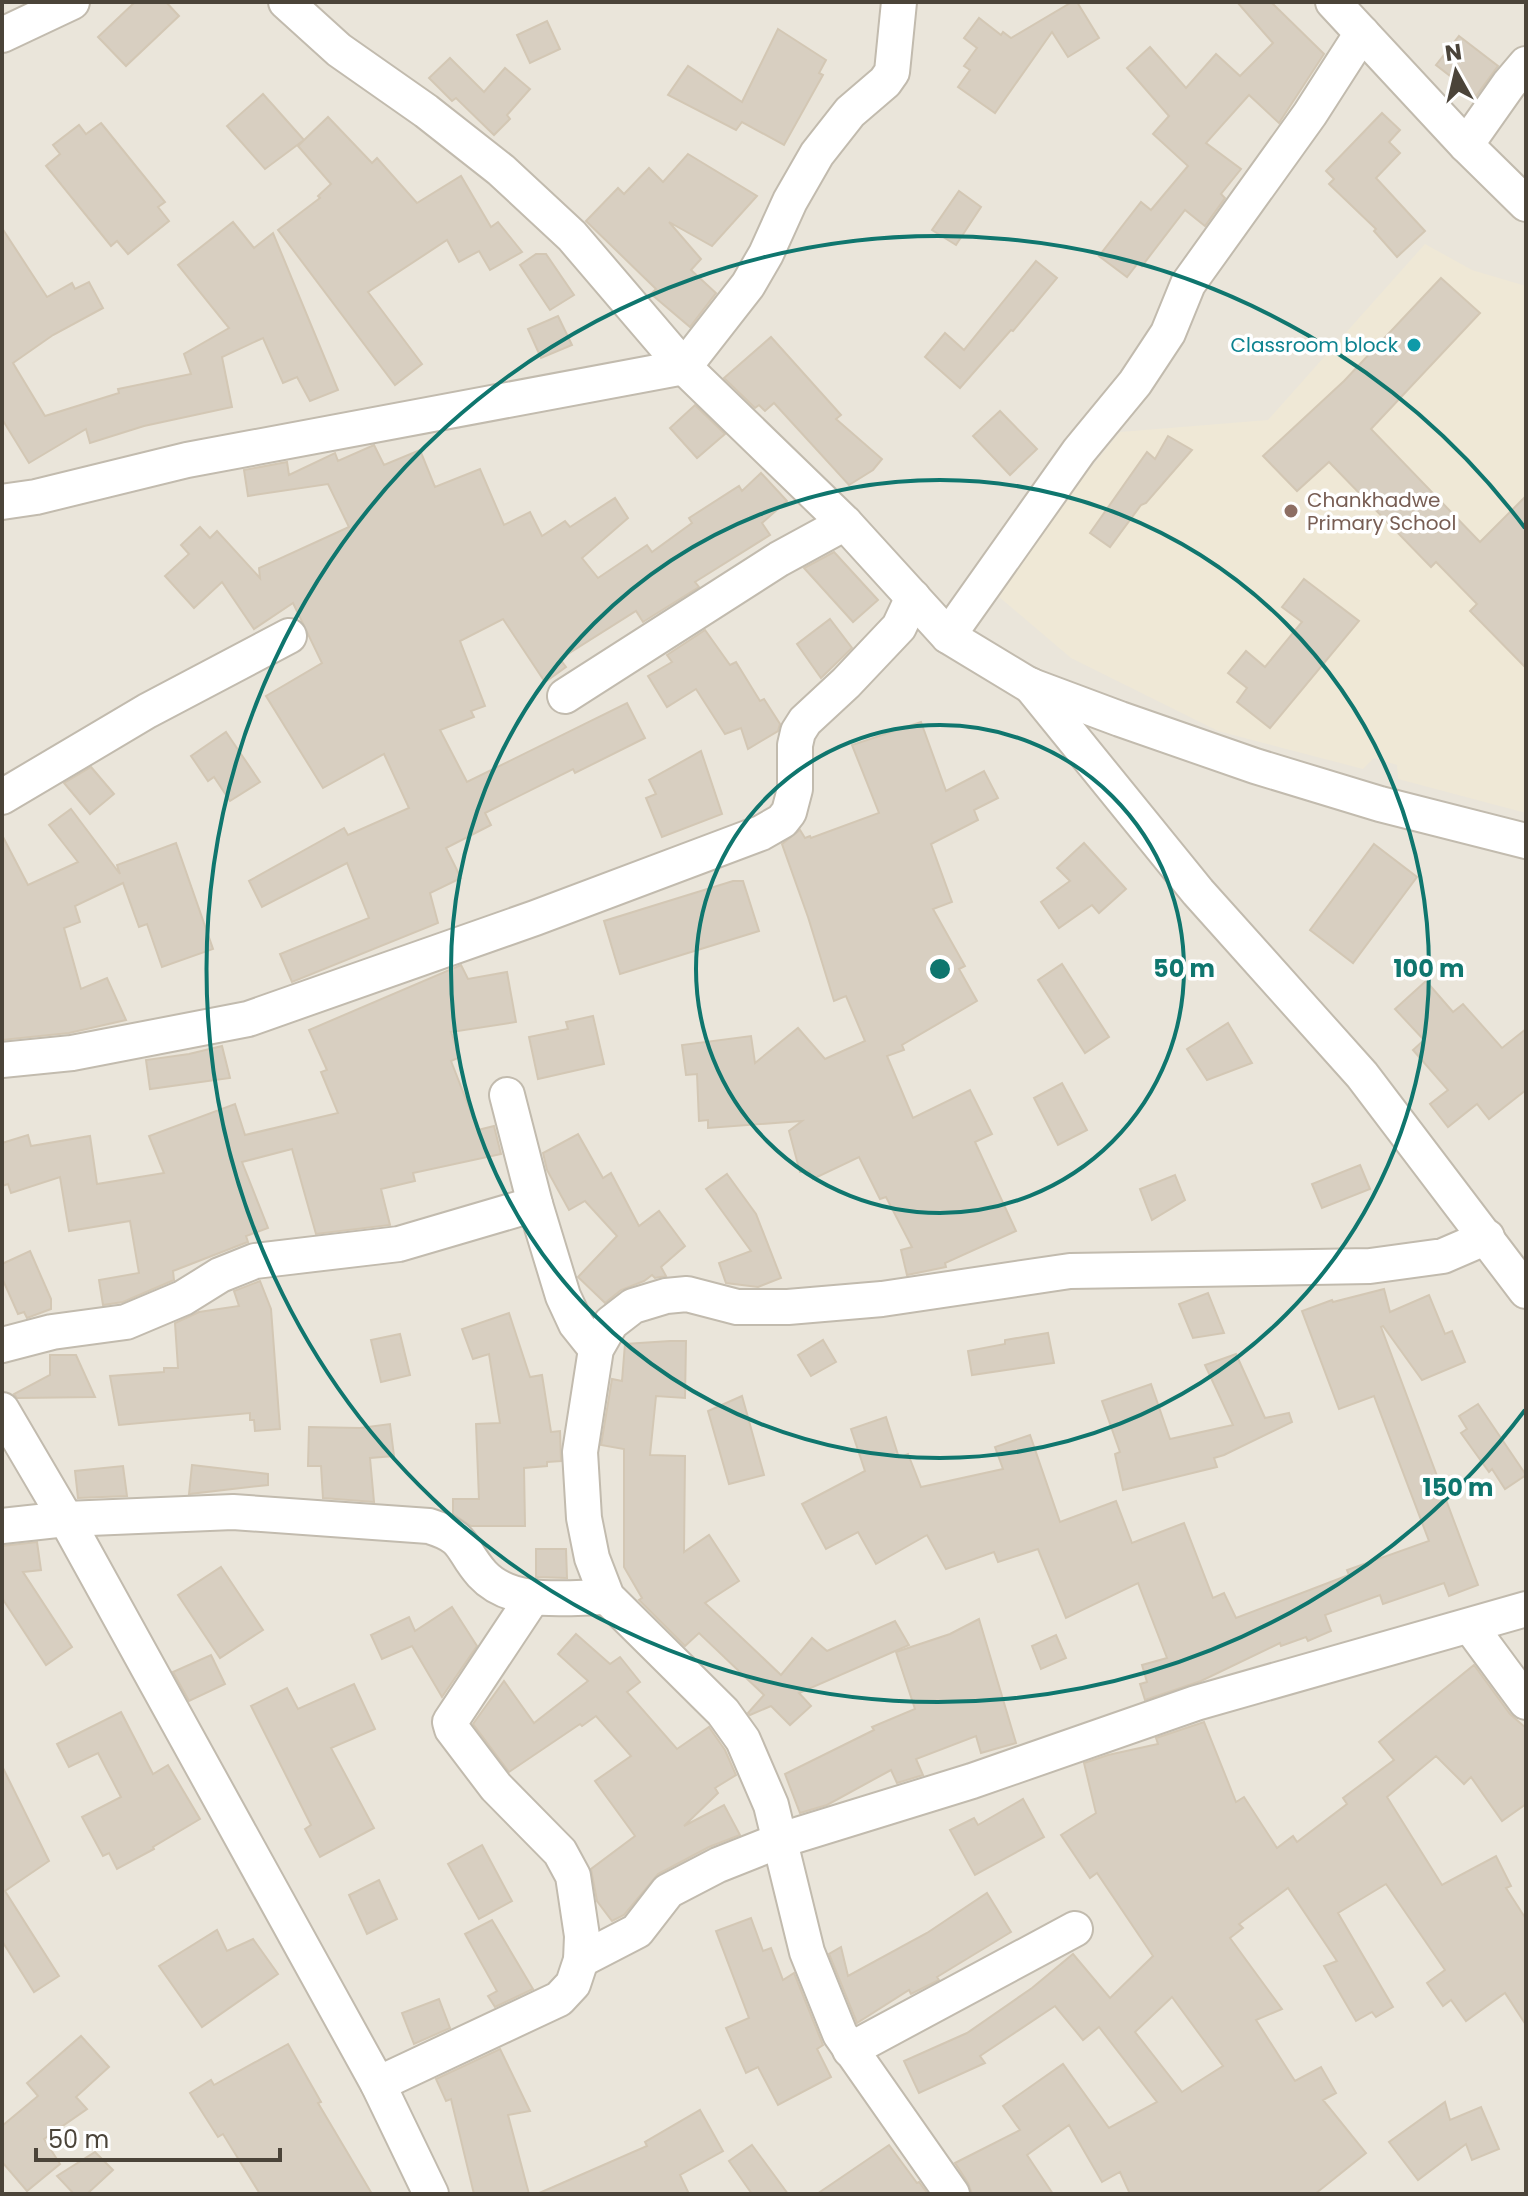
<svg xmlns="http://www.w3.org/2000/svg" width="1528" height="2196" viewBox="0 0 1528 2196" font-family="Poppins,sans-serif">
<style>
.residential{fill:#eae5da}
.education{fill:#efe8d6}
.building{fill:#d8cfc1;stroke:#d3c7b4;stroke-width:2;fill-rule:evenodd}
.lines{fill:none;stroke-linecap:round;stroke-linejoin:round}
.street-casing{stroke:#c2bbae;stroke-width:38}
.street{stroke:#fff;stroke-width:34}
.ring{fill:none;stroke:#0f766e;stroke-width:4}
.culture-dot{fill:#0f9aa8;stroke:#fff;stroke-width:3}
.education-dot{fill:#8d6e63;stroke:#fff;stroke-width:3}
.labels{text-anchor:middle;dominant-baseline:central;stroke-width:7;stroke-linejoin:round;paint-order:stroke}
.culture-label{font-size:20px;fill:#0d838f;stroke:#fff;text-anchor:end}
.education-label{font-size:20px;fill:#785e54;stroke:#fff;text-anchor:start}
.centre{fill:#0f766e;stroke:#fff;stroke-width:4}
.ring-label{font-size:24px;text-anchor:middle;font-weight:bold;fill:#0f766e;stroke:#fff;stroke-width:7;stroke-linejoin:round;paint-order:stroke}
</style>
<rect width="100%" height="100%" fill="#f6f3ec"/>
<rect class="residential" x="2" y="2" width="1524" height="2192"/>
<path class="education" d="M1425 244 1472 270 1526 286V813L1398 779 1397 765 1374 758 1363 769 1218 731 1071 658 991 590 1120 432 1268 420Z"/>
<g class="building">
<path d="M135 2H166L179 16 126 66 98 37Z"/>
<path d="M1072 2H1077L1099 38 1068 57 1052 32 995 113 958 87 970 70 964 66 977 48 964 38 979 18 1001 35 1003 32 1011 38Z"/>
<path d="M1237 2H1271L1324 54 1279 123 1249 95 1206 143 1241 169 1221 194 1225 198 1205 226 1185 210 1142 266 1138 263 1127 277 1099 256 1141 202 1151 210 1188 166 1153 134 1169 116 1127 68 1150 47 1186 88 1216 54 1240 76 1273 43Z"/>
<path d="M547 21 560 49 530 63 517 35Z"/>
<path d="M778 29 826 60 819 73 823 75 784 145 742 122 736 130 668 95 688 66 742 102Z"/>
<path d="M1459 36 1498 66 1476 96 1436 65Z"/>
<path d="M450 58 484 92 505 68 530 89 507 115 510 119 494 135 456 98 452 101 429 78Z"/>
<path d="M263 94 304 140 328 117 372 163 377 158 417 203 461 176 491 227 498 222 522 252 490 270 479 251 459 262 447 240 368 292 422 364 395 385 278 230 320 198 318 196 331 184 298 146 304 140 265 169 227 126Z"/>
<path d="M1382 113 1400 130 1389 142 1400 153 1376 178 1425 231 1397 257 1374 231 1376 229 1329 184 1334 179 1326 171Z"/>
<path d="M101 123 165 202 158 207 169 221 128 254 117 241 111 246 46 166 60 154 53 145 79 125 86 134Z"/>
<path d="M688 154 757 196 712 246 669 222 701 259 691 270 716 293 690 327 651 294 656 289 586 221 618 188 624 194 649 168 663 182Z"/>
<path d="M959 191 981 207 956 245 932 230Z"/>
<path d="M233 222 254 248 273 233 338 390 310 401 297 377 283 383 263 338 222 357 232 407 144 426 90 443 86 429 29 463 2 419V228L47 297 72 283 75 289 89 282 103 308 53 335 13 363 45 416 119 393 118 389 191 374 184 354 229 328 178 265Z"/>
<path d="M536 254H546L574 295 550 310 520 265Z"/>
<path d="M1036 261 1057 278 1013 331 1011 330 960 388 925 357 945 333 964 350Z"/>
<path d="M1441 278 1480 313 1371 429 1480 542 1526 496V668L1470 611 1477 604 1436 562 1431 567 1329 462 1297 491 1263 456 1344 381Z"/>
<path d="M558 316 572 345 541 358 528 329Z"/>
<path d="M771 337 841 415 836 419 882 459 873 470 849 485 774 403 765 411 759 405 755 408 724 378Z"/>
<path d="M695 405 725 434 697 458 670 428Z"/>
<path d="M1000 411 1037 449 1010 475 973 436Z"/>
<path d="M1168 436 1192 450 1146 503 1141 505 1110 547 1090 533 1147 452 1155 459Z"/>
<path d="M374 445 384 465 420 450 435 487 480 469 504 525 530 512 542 536 565 521 570 527 615 498 628 518 582 558 598 578 647 545 652 552 692 523 689 518 739 486 742 491 761 473 787 501 762 523 770 535 695 582 699 587 643 622 636 611 560 659 566 667 545 682 503 619 460 641 485 706 471 711 474 717 440 730 467 782 627 703 645 738 575 773 573 769 485 813 491 825 446 848 461 878 430 893 438 923 292 982 280 954 369 918 347 863 262 907 249 881 344 828 348 835 409 808 384 754 323 788 266 696 322 663 293 603 254 629 222 582 194 608 165 576 189 554 181 545 200 527 210 538 217 531 260 578 259 568 349 527 328 484 248 496 244 470 287 462 289 475 335 453 338 461Z"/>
<path d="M834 552 878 600 853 622 804 568Z"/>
<path d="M1304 579 1359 621 1270 728 1237 702 1247 688 1228 673 1246 651 1265 667 1302 622 1282 607Z"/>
<path d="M830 619 852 648 821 678 797 644Z"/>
<path d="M705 630 730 665 736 662 760 701 764 699 780 724 778 731 748 749 741 728 725 734 696 689 667 707 648 676 672 662 667 655Z"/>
<path d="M921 722 946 791 984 771 998 798 974 810 978 820 931 844 952 902 933 909 965 966 959 969 977 1001 902 1045 904 1050 887 1056 913 1118 970 1090 992 1134 975 1142 1016 1231 945 1263 946 1267 907 1275 901 1250 912 1247 886 1197 880 1199 859 1157 813 1179 809 1171 800 1172 789 1131 802 1121 708 1128V1120L699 1121 697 1074 686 1075 682 1045 751 1036 755 1063 798 1028 825 1059 865 1041 846 996 834 1001 808 917 782 844 800 830 805 838 810 836 811 838 879 813 852 745Z"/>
<path d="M226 732 260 782 230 801 214 777 208 781 191 756Z"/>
<path d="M701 751 722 814 662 837 646 798 656 794 649 780Z"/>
<path d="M91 767 114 794 90 814 64 783Z"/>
<path d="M71 809 120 874 117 865 176 843 213 949 162 967 147 924 139 927 123 883 75 906 80 922 64 928 81 989 107 978 126 1020 69 1033 2 1040V835L28 885 78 862 49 825Z"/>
<path d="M1084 843 1126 889 1099 913 1092 905 1059 928 1041 902 1070 881 1057 868Z"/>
<path d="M1374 844 1417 877 1353 963 1310 930Z"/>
<path d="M733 881H743L759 931 620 974 604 921Z"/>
<path d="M1062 964 1109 1037 1085 1053 1038 980Z"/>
<path d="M461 965 468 979 507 972 516 1022 451 1032 460 1057 451 1061 478 1130 494 1126 501 1154 413 1173 415 1181 381 1189 390 1225 316 1234 292 1149 242 1162 268 1228 246 1236 248 1242 245 1243 173 1271 174 1280 123 1302 103 1305 99 1280 139 1273 130 1221 69 1231 60 1177 11 1193 8 1184 2 1186V1143L28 1135 31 1146 90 1136 97 1184 164 1173 149 1136 235 1104 245 1135 338 1113 321 1072 327 1070 309 1030Z"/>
<path d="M1426 981 1453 1012 1463 1004 1502 1048 1526 1029V1090L1489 1119 1477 1104 1448 1127 1430 1104 1448 1090 1413 1050 1424 1040 1395 1009Z"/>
<path d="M593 1016 604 1064 538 1079 529 1037 568 1029 566 1022Z"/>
<path d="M1228 1023 1252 1063 1207 1080 1187 1049Z"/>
<path d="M222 1046 230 1078 150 1089 146 1060 189 1054Z"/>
<path d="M1062 1083 1087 1130 1058 1145 1034 1098Z"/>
<path d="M578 1134 603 1178 611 1173 639 1226 659 1211 685 1246 661 1267 666 1276 655 1278 652 1275 644 1281 621 1290 605 1303 578 1277 617 1236 585 1201 569 1210 547 1170 543 1153Z"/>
<path d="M1360 1165 1370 1189 1322 1208 1312 1184Z"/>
<path d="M727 1174 756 1214 781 1278 758 1287 726 1283 719 1263 751 1251 706 1189Z"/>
<path d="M1175 1175 1185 1200 1152 1220 1140 1189Z"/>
<path d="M30 1251 51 1299V1309L27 1318 24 1312 18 1314 2 1278V1264Z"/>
<path d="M260 1281 271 1309 280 1429 255 1431 254 1420H250V1413L119 1425 110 1376 164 1372V1368H178L175 1323 199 1312 239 1306 234 1291Z"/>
<path d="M1384 1289 1390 1312 1429 1295 1445 1334 1452 1331 1465 1362 1422 1380 1383 1326 1381 1327 1478 1585 1449 1596 1444 1583 1383 1604 1380 1595 1325 1615 1331 1631 1308 1641 1306 1637 1281 1646 1280 1643 1201 1681 1145 1700 1140 1684 1147 1682 1142 1665 1167 1658 1138 1583 1066 1618 1038 1549 998 1562 994 1552 946 1569 927 1535 876 1564 858 1532 826 1549 802 1504 865 1471 851 1429 886 1417 899 1458 908 1454 921 1487 1003 1469 995 1447 1030 1435 1060 1522 1116 1501 1132 1543 1184 1523 1213 1598 1224 1593 1236 1618 1349 1575 1347 1570 1429 1541 1374 1396 1339 1409 1302 1311 1332 1300 1333 1302Z"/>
<path d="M1208 1293 1224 1333 1193 1338 1179 1304Z"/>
<path d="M509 1313 530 1377 542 1375 551 1432 560 1431 561 1461 547 1462V1466L524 1468 525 1526H471L453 1514V1499H479L476 1424 500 1423 489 1354 473 1359 462 1329Z"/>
<path d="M1048 1333 1054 1363 972 1375 968 1351 1005 1344V1340Z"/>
<path d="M400 1334 410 1375 381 1382 371 1340Z"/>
<path d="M823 1340 836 1362 811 1376 798 1355Z"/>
<path d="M670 1341H686L685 1398 656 1396 650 1455 685 1456 684 1552 709 1535 739 1581 705 1603 781 1675 812 1638 827 1651 895 1621 909 1645 799 1693 811 1706 790 1725 771 1706 750 1715 748 1713 764 1695 699 1633 685 1646 639 1600 642 1598 624 1567V1449L601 1445 612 1379 622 1381 625 1344Z"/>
<path d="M1236 1354 1265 1418 1289 1413 1292 1422 1224 1455 1214 1458 1217 1467 1123 1490 1115 1454 1120 1452 1102 1401 1151 1384 1170 1439 1233 1425 1205 1365Z"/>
<path d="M50 1355H76L95 1397 17 1398 14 1394 50 1375Z"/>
<path d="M742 1396 764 1475 729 1484 708 1411Z"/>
<path d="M1478 1404 1526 1475 1505 1489 1492 1469 1489 1472 1461 1433 1467 1429 1459 1416Z"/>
<path d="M390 1424 394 1456 370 1458 374 1502 323 1498 321 1466H308L309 1427 360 1428Z"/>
<path d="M192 1465 268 1474V1485L189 1494Z"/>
<path d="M123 1466 127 1496 78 1498 75 1471Z"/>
<path d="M37 1542 41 1570 23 1572 72 1647 46 1665 2 1598V1546Z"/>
<path d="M536 1549H566L567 1578 536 1577Z"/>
<path d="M221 1567 263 1630 220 1658 178 1595Z"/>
<path d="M452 1607 477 1646 442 1697 412 1646 382 1659 371 1635 409 1617 415 1631Z"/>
<path d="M979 1619 1016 1743 981 1753 976 1736 916 1759 923 1775 897 1783 891 1770 827 1805 800 1813 785 1774 874 1730 872 1727 915 1709 896 1652 950 1634Z"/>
<path d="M576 1634 610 1664 620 1657 640 1682 627 1692 677 1749 709 1727 725 1750 736 1775 715 1788 718 1793 684 1826 724 1805 740 1835 709 1847 658 1874 624 1915 612 1921 597 1901 591 1869 635 1836 595 1781 631 1756 596 1716 582 1726 580 1724 509 1772 473 1724 504 1681 534 1723 588 1681 558 1654Z"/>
<path d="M1056 1635 1066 1658 1041 1669 1032 1646Z"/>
<path d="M211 1655 225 1684 189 1701 173 1672Z"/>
<path d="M1474 1665 1510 1714 1526 1728V1804L1502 1821 1471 1777 1464 1784 1436 1756 1387 1797 1442 1885 1496 1856 1511 1886 1506 1888 1526 1919V2025L1505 1993 1466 2021 1451 2000 1443 2006 1427 1983 1445 1970 1386 1884 1338 1913 1393 2007 1376 2017 1372 2012 1356 2021 1324 1966 1337 1961 1288 1888 1239 1924 1243 1928 1230 1938 1282 2009 1256 2020 1295 2081 1321 2067 1336 2093 1323 2100 1366 2153 1315 2194H1130L1120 2172 1102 2182 1069 2125 1027 2155 1053 2194H972L968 2183 955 2163 1020 2130 1003 2106 1063 2064 1109 2128 1157 2102 1099 2027 1083 2040 1055 2006 980 2056 985 2063 919 2093 904 2061 967 2033 1032 1988 1073 1954 1110 1998 1153 1956 1097 1873 1090 1878 1061 1835 1096 1813 1084 1763 1108 1755 1158 1744 1156 1738 1204 1722 1236 1802 1244 1797 1277 1848 1293 1836 1297 1842 1347 1804 1343 1798 1394 1760 1379 1742ZM1172 1997 1223 2066 1182 2092 1135 2032Z"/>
<path d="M354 1684 375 1729 331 1748 374 1828 320 1857 305 1829 311 1825 251 1706 287 1688 298 1709Z"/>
<path d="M121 1712 153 1774 168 1765 200 1819 153 1847 154 1849 117 1869 109 1853 103 1856 82 1817 121 1797 98 1753 69 1767 57 1744Z"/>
<path d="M2 1766 49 1861 5 1891 59 1976 34 1992 2 1941Z"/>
<path d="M1023 1799 1044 1837 975 1875 950 1830 974 1818 978 1825Z"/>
<path d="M482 1845 512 1901 479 1919 448 1864Z"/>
<path d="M379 1880 397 1919 367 1934 349 1895Z"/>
<path d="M987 1893 1011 1932 937 1977 939 1980 911 1994 909 1990 857 2023 829 1954 841 1947 848 1976 927 1933Z"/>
<path d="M751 1918 763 1951 771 1948 783 1980 794 1973 823 2045 817 2049 831 2077 778 2105 758 2067 746 2073 726 2028 749 2018 716 1931Z"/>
<path d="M492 1920 533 1989 495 2007 488 1996 497 1991 465 1934Z"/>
<path d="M217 1930 227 1951 253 1939 278 1974 202 2027 159 1966Z"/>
<path d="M439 1999 450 2028 414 2044 402 2013Z"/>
<path d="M81 2036 109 2067 76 2097 87 2109 44 2139 60 2164 27 2191 2 2162V2126L38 2096 27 2083Z"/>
<path d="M288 2044 321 2102 318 2103 372 2194H260L223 2134 218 2137 190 2093 211 2080 214 2085Z"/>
<path d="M500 2049 530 2111 508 2115 529 2194H474L451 2099 446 2101 436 2079Z"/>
<path d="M1445 2102 1450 2120 1481 2107 1499 2149 1472 2160 1466 2144 1418 2180 1389 2142Z"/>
<path d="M700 2110 723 2151 680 2175 689 2194H537L647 2146 645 2142Z"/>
<path d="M752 2145 788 2194H752L729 2161Z"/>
<path d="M889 2145 917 2183 919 2182 928 2194H817Z"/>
<path d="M95 2152 113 2170 87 2194H74L57 2176Z"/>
</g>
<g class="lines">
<g class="street-casing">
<g id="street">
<path d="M286 2 339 50 426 111 501 170 572 236 684 367 845 523 948 636 1029 685 1120 719 1255 766 1380 804 1526 841"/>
<path d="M1333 2 1466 145 1526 204"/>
<path d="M2 35 72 2"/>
<path d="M1466 145 1509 84 1526 64"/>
<path d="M2 502 36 497 187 460 684 367 748 285 766 254 790 201 817 154 850 112 885 82 892 72 899 2"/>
<path d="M948 636 1079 451 1135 383 1168 333 1188 284 1310 114 1362 33"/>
<path d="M1030 685 1198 892 1362 1075 1526 1291"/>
<path d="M565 696 779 559 845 523"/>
<path d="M2 797 147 711 289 636"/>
<path d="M2 1060 72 1053 248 1019 535 918 761 833 782 821 789 812 795 789V745L798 732 805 721 846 683 899 627 913 597"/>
<path d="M507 1095 535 1204 563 1296 576 1324 596 1349"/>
<path d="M2 1345 52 1332 126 1322 183 1298 220 1275 255 1261 399 1244 535 1204"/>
<path d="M2 1410 66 1519 378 2084 431 2194"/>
<path d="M2 1526 66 1519 233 1512 429 1526C468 1538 459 1548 482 1574 512 1607 567 1597 607 1597"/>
<path d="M1470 1626 1526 1702"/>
<path d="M581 1960 637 1931 668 1891 718 1865 781 1840 972 1781 1196 1703 1526 1609"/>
<path d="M850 2050 1075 1929"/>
<path d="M378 2084 559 1999 573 1984 581 1960 582 1936 573 1876 560 1852 496 1787 452 1729 450 1722 533 1597"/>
<path d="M952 2194 840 2034 807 1952 771 1805 743 1740 723 1712 607 1597 592 1558 584 1518 580 1452 596 1349 611 1323 633 1306 666 1296 687 1294 737 1307H788L882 1299 1070 1271 1370 1266 1443 1256 1487 1237"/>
</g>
</g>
<use href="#street" class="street"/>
</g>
<g class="ring">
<circle cx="940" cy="969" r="244"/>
<circle cx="940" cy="969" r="489"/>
<path d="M1525 1410A733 733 0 1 1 1525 528"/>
</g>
<circle class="culture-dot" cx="1414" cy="345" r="8"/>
<circle class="education-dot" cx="1291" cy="511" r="8"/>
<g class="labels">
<g class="culture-label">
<text x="1398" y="345">Classroom block</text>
</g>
<g class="education-label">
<text x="1307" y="500">Chankhadwe<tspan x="1307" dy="23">Primary School</tspan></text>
</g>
</g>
<circle cx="940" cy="969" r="12" class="centre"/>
<g class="ring-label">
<text x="1184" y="977">50 m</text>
<text x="1429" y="977">100 m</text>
<text x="1458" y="1496">150 m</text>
</g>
<rect width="1528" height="2196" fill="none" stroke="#4b4439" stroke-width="8"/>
<g transform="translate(1456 72) rotate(352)" stroke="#ffffff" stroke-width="6" paint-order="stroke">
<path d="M0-6L14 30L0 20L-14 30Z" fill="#4b4439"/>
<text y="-12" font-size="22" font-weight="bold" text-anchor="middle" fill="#4b4439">N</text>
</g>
<path d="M36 2148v12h244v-12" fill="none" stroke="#4b4439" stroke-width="4"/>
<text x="48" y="2148" font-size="24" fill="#4b4439" stroke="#ffffff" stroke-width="6" paint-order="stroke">50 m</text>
</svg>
